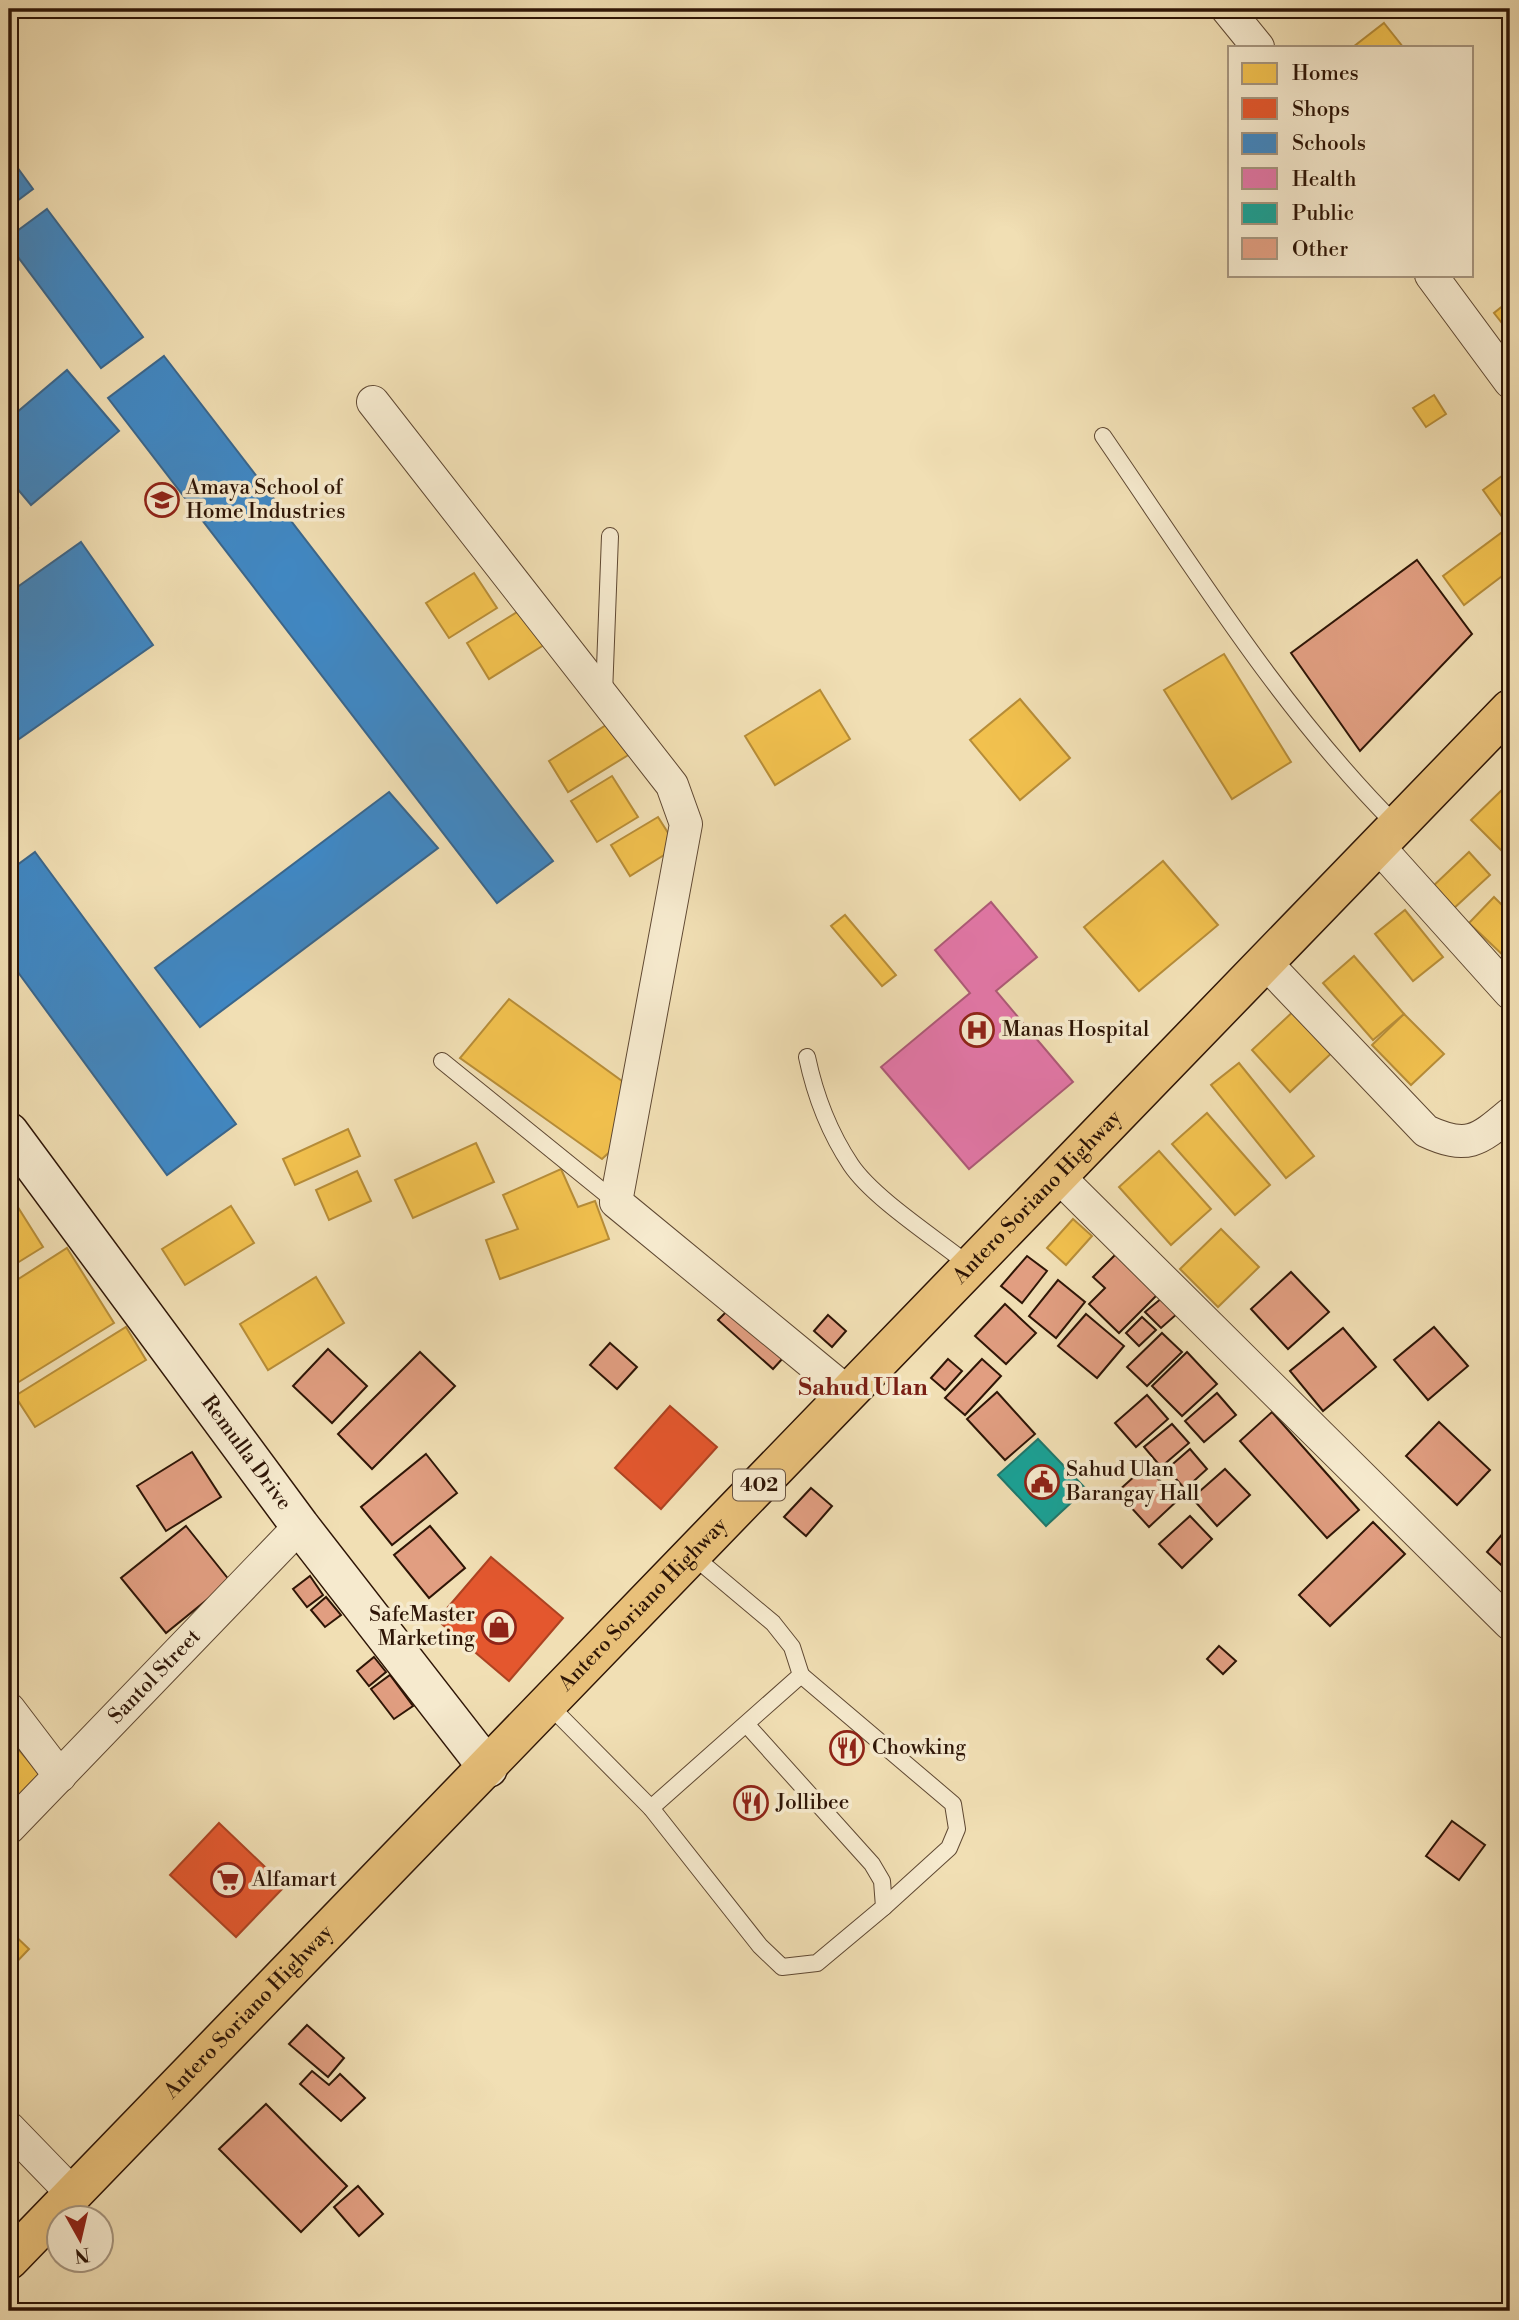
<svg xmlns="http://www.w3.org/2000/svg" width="1519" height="2320" viewBox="0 0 1519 2320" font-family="'Libre Bodoni',serif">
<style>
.homes{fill:#f2c14e;stroke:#b78d38;stroke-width:2}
.shops{fill:#e4572e;stroke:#ad4322;stroke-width:2}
.schools{fill:#3f88c5;stroke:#3a668c;stroke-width:2}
.health{fill:#e377a8;stroke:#ad5a77;stroke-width:2}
.public{fill:#17a398;stroke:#1e786c;stroke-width:2}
.building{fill:#e19e81;stroke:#2e1506;stroke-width:2}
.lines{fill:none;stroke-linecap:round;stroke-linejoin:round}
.service-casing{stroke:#5f4832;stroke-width:18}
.minor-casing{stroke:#5f4832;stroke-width:34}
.secondary-casing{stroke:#2e1506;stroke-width:41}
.primary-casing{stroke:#2e1506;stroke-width:41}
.service{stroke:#f6eace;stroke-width:16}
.minor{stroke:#f6eace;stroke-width:32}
.secondary{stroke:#f6eace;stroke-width:38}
.primary{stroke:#e8c07a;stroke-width:38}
.labels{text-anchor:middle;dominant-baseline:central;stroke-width:7;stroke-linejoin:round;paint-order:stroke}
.shield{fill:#f6eace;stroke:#6a5542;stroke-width:2}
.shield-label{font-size:19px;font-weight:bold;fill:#2e1506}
.poi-label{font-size:21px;fill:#2e1506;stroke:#f6eace;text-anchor:start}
.street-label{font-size:21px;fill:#2e1506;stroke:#f6eace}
.quarter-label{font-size:24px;font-weight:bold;fill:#7a1f14;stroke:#f6eace}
</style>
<rect width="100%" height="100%" fill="#f1dfb4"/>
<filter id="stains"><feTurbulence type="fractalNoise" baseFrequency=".00286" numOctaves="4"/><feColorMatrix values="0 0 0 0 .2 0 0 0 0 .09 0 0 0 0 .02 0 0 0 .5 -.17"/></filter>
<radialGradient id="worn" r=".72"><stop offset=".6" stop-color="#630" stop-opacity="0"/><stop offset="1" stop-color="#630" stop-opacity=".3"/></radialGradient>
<g class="homes">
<path d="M1384 23 1403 47H1353Z"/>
<path d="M1510 300V332H1509L1494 313Z"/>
<path d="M1434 395 1446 414 1426 427 1413 408Z"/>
<path d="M1510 470V528L1483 490Z"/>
<path d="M1501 533 1510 545V570L1464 605 1443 576Z"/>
<path d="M474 573 497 608 449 638 426 603Z"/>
<path d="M522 609 544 645 489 679 467 643Z"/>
<path d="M1224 654 1291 762 1232 799 1164 690Z"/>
<path d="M820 690 850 739 775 785 745 736Z"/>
<path d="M1020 699 1070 758 1020 800 970 740Z"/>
<path d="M611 722 630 754 568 792 549 761Z"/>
<path d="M612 776 638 817 597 842 571 801Z"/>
<path d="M1505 787 1510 792V859L1471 820Z"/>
<path d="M658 817 677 847 630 876 611 845Z"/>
<path d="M1469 852 1490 875 1452 910 1431 888Z"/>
<path d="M1163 861 1218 925 1139 991 1084 927Z"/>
<path d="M1494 897 1510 913V956L1507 959 1469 923Z"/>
<path d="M1405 910 1443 957 1413 981 1375 934Z"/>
<path d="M845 915 896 975 882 986 831 926Z"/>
<path d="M1354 956 1404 1014 1373 1040 1323 983Z"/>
<path d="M509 999 622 1081 616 1146 602 1159 460 1058Z"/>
<path d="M1298 1007 1337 1048 1290 1092 1252 1050Z"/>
<path d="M1404 1014 1444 1054 1411 1085 1372 1045Z"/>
<path d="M1239 1063 1314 1156 1286 1178 1211 1085Z"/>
<path d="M1207 1113 1270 1185 1235 1215 1172 1144Z"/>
<path d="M348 1129 360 1156 295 1185 283 1159Z"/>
<path d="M476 1143 494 1182 413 1218 395 1180Z"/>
<path d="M1159 1151 1211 1209 1171 1245 1119 1187Z"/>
<path d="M561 1169 578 1207 595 1201 609 1239 500 1279 486 1240 518 1229 503 1195Z"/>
<path d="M357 1171 371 1201 329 1220 316 1190Z"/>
<path d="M9 1193 43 1247 9 1268Z"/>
<path d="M231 1206 254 1243 185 1285 162 1249Z"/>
<path d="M1073 1219 1092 1236 1066 1265 1047 1248Z"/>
<path d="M1221 1229 1259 1267 1218 1307 1180 1269Z"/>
<path d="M67 1248 114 1323 9 1388V1285Z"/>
<path d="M316 1277 344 1323 268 1370 240 1324Z"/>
<path d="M126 1327 146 1360 35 1427 15 1396Z"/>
<path d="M9 1739 43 1777 9 1808Z"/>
<path d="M9 1930 29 1949 9 1970Z"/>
</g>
<g class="shops">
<path d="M670 1406 717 1447 661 1509 615 1468Z"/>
<path d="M491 1557 563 1618 509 1681 437 1620Z"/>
<path d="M219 1823 285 1886 236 1937 170 1875Z"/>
</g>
<g class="schools">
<path d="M9 156 33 189 9 207Z"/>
<path d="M47 209 143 337 101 368 9 245V237Z"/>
<path d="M164 356 553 861 497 903 108 398Z"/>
<path d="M67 370 119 431 31 505 9 479V419Z"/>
<path d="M9 517 18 528 9 536Z"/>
<path d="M81 542 153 645 9 746V593Z"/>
<path d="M389 792 438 848 200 1027 155 968Z"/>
<path d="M35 852 236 1124 167 1175 9 960V871Z"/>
</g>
<path class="health" d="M991 902 1037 957 996 991 1073 1082 969 1169 881 1067 970 993 935 950Z"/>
<path class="public" d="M1038 1439 1086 1489 1046 1526 998 1475Z"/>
<g class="building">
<path d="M1417 560 1472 634 1360 751 1291 653Z"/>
<path d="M1118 1252 1159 1293 1119 1333 1089 1304 1105 1288 1093 1277Z"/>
<path d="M1027 1256 1047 1271 1022 1303 1001 1286Z"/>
<path d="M1291 1272 1329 1312 1288 1349 1251 1309Z"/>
<path d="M1058 1280 1085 1302 1056 1338 1029 1316Z"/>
<path d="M1163 1297 1178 1313 1161 1328 1145 1312Z"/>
<path d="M1005 1304 1036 1333 1006 1364 975 1336Z"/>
<path d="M728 1310 783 1358 773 1369 718 1320Z"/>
<path d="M1086 1314 1124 1346 1097 1378 1058 1346Z"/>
<path d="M828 1315 846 1331 832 1347 814 1331Z"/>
<path d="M1142 1317 1156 1330 1139 1346 1126 1333Z"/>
<path d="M1434 1327 1468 1366 1428 1400 1394 1360Z"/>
<path d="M1343 1328 1376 1367 1323 1411 1290 1371Z"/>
<path d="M1162 1333 1182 1352 1147 1386 1127 1367Z"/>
<path d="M610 1343 637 1367 617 1389 590 1365Z"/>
<path d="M328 1349 367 1386 332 1423 293 1386Z"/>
<path d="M420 1352 455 1386 372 1469 338 1434Z"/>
<path d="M1187 1352 1217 1384 1182 1416 1152 1386Z"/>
<path d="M948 1359 962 1371 945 1390 931 1378Z"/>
<path d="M982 1359 1001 1376 965 1415 945 1398Z"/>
<path d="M997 1392 1035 1434 1005 1460 967 1419Z"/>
<path d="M1217 1393 1236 1415 1204 1442 1185 1421Z"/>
<path d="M1147 1395 1168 1419 1136 1447 1115 1423Z"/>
<path d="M1272 1412 1359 1510 1327 1538 1240 1441Z"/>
<path d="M1439 1422 1490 1470 1457 1505 1406 1456Z"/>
<path d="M1172 1424 1189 1443 1161 1467 1144 1447Z"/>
<path d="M1190 1449 1207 1469 1185 1489 1167 1469Z"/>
<path d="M192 1452 221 1497 166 1531 137 1486Z"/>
<path d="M426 1454 457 1493 392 1545 361 1507Z"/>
<path d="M1146 1466 1178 1500 1149 1527 1117 1492Z"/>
<path d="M1225 1469 1250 1495 1217 1526 1192 1498Z"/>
<path d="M811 1488 832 1506 806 1536 784 1517Z"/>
<path d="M1190 1516 1212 1539 1182 1568 1159 1544Z"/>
<path d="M1373 1522 1405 1554 1330 1626 1299 1595Z"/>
<path d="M1510 1525V1573L1487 1552Z"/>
<path d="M186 1526 230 1581 166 1633 121 1578Z"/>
<path d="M430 1526 465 1568 429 1598 394 1555Z"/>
<path d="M310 1576 323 1595 307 1607 293 1589Z"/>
<path d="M326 1597 341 1615 325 1627 311 1610Z"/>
<path d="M1219 1646 1236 1661 1223 1674 1207 1659Z"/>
<path d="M374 1657 386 1672 369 1686 357 1671Z"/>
<path d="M390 1675 413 1706 394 1719 371 1689Z"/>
<path d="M1452 1821 1485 1845 1459 1880 1426 1856Z"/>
<path d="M307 2025 344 2058 328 2077 289 2044Z"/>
<path d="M312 2071 329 2085 340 2074 365 2098 341 2121 300 2084Z"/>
<path d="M266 2104 347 2186 301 2232 219 2149Z"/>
<path d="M358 2186 383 2214 359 2236 334 2207Z"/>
</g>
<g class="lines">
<g class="service-casing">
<g id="service">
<path d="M1103 436C1195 570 1282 711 1397 826"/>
<path d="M604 694 610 536"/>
<path d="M807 1057C815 1095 829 1132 851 1165 874 1199 937 1239 970 1266"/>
<path d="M442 1061 616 1202"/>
<path d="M801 1675 953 1804 957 1829 949 1848 884 1907"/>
<path d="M549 1705 651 1808 760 1946 782 1967 817 1963 884 1907 882 1881 872 1864 747 1725"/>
<path d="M651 1808 801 1675 792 1647 773 1623 692 1555"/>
</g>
</g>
<g class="minor-casing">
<g id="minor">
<path d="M1227 9 1258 47"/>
<path d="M1431 275 1510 382"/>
<path d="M373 402 672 785 686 824 616 1202 847 1392"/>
<path d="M1378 846 1510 993"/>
<path d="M1265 962 1426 1131C1467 1150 1478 1141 1510 1114"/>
<path d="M1057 1175 1510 1624"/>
<path d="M9 1709 60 1776"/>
<path id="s1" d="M9 1828 300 1526"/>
<path d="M9 2128 73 2194"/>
</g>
</g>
<g class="secondary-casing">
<g id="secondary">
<path id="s2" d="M9 1132 300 1526 488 1768"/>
</g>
</g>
<g class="primary-casing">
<g id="primary">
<path id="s3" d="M9 2260 1510 709"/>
</g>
</g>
<use href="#service" class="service"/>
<use href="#minor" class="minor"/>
<use href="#secondary" class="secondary"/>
<use href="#primary" class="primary"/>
</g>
<defs>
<g id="school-ring" transform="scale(1.75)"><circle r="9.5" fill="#f6eace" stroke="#8f2418" stroke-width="1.5"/><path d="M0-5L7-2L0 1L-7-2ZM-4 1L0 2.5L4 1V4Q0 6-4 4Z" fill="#8f2418"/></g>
<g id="hospital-ring" transform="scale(1.75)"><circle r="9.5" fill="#f6eace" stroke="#8f2418" stroke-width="1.5"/><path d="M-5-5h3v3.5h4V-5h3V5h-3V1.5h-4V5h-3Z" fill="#8f2418"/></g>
<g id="civic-ring" transform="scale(1.75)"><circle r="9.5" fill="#f6eace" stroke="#8f2418" stroke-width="1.5"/><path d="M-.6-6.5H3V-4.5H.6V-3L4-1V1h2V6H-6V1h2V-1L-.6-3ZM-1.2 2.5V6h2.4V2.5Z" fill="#8f2418"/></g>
<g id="shop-ring" transform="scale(1.75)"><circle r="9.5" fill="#f6eace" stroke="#8f2418" stroke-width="1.5"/><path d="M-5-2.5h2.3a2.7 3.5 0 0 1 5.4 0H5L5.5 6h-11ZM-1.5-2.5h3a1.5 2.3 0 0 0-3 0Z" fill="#8f2418"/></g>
<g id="restaurant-ring" transform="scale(1.75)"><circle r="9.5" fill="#f6eace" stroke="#8f2418" stroke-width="1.5"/><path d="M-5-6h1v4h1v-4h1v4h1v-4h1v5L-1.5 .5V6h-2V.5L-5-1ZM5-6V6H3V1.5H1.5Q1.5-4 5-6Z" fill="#8f2418"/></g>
<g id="supermarket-ring" transform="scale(1.75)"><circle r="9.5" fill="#f6eace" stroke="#8f2418" stroke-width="1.5"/><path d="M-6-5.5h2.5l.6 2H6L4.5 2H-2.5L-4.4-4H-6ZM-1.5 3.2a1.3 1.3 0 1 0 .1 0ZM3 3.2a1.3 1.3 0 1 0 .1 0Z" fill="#8f2418"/></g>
</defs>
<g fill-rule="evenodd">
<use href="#school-ring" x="162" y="500"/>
<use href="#hospital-ring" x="977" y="1030"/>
<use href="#civic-ring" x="1042" y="1482"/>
<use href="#shop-ring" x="499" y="1627"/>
<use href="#restaurant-ring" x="847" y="1748"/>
<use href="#restaurant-ring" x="751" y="1803"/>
<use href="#supermarket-ring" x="228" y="1880"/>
</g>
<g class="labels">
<rect class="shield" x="733" y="1469.5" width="52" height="31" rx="5"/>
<g class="shield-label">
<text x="759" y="1485">402</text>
</g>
<g class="poi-label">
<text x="186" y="488">Amaya School of<tspan x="186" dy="24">Home Industries</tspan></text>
<text x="1002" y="1030">Manas Hospital</text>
<text x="1066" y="1470">Sahud Ulan<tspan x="1066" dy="24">Barangay Hall</tspan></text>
<text x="475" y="1615" text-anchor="end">SafeMaster<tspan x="475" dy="24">Marketing</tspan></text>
<text x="872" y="1748">Chowking</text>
<text x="776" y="1803">Jollibee</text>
<text x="252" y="1880">Alfamart</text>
</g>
<g class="street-label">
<text stroke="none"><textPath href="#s3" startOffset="1479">Antero Soriano Highway</textPath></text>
<text stroke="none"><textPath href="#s2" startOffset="399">Remulla Drive</textPath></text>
<text stroke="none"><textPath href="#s3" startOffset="912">Antero Soriano Highway</textPath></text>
<text stroke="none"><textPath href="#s1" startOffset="210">Santol Street</textPath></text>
<text stroke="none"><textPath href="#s3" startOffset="345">Antero Soriano Highway</textPath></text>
</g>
<g class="quarter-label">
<text x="863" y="1388">Sahud Ulan</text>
</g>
</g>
<rect width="1519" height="2320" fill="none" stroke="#f1dfb4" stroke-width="35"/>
<rect x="10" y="10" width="1498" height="2299" fill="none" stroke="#2e1506" stroke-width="3.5"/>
<rect x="18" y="18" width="1484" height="2285" fill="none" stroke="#2e1506" stroke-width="2"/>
<rect x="1228" y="46" width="245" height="231" fill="#f6eace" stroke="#a6957e" stroke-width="2"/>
<rect x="1242" y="63" width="35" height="21" fill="#f2c14e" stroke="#a6957e" stroke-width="2"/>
<text x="1292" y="80" font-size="21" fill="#2e1506">Homes</text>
<rect x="1242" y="98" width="35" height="21" fill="#e4572e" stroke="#a6957e" stroke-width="2"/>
<text x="1292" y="116" font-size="21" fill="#2e1506">Shops</text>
<rect x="1242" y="133" width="35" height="21" fill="#3f88c5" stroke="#a6957e" stroke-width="2"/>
<text x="1292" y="150" font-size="21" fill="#2e1506">Schools</text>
<rect x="1242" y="168" width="35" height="21" fill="#e377a8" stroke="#a6957e" stroke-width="2"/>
<text x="1292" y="186" font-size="21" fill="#2e1506">Health</text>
<rect x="1242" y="203" width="35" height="21" fill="#17a398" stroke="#a6957e" stroke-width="2"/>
<text x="1292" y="220" font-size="21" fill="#2e1506">Public</text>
<rect x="1242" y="238" width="35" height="21" fill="#e19e81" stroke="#a6957e" stroke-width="2"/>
<text x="1292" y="256" font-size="21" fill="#2e1506">Other</text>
<g transform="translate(80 2239) rotate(172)"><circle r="33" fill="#f6eace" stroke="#a6957e" stroke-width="2"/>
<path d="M0-5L12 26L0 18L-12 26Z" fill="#8f2418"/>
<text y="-10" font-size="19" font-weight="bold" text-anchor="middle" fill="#2e1506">N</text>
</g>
<rect width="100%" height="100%" filter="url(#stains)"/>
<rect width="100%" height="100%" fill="url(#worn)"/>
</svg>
